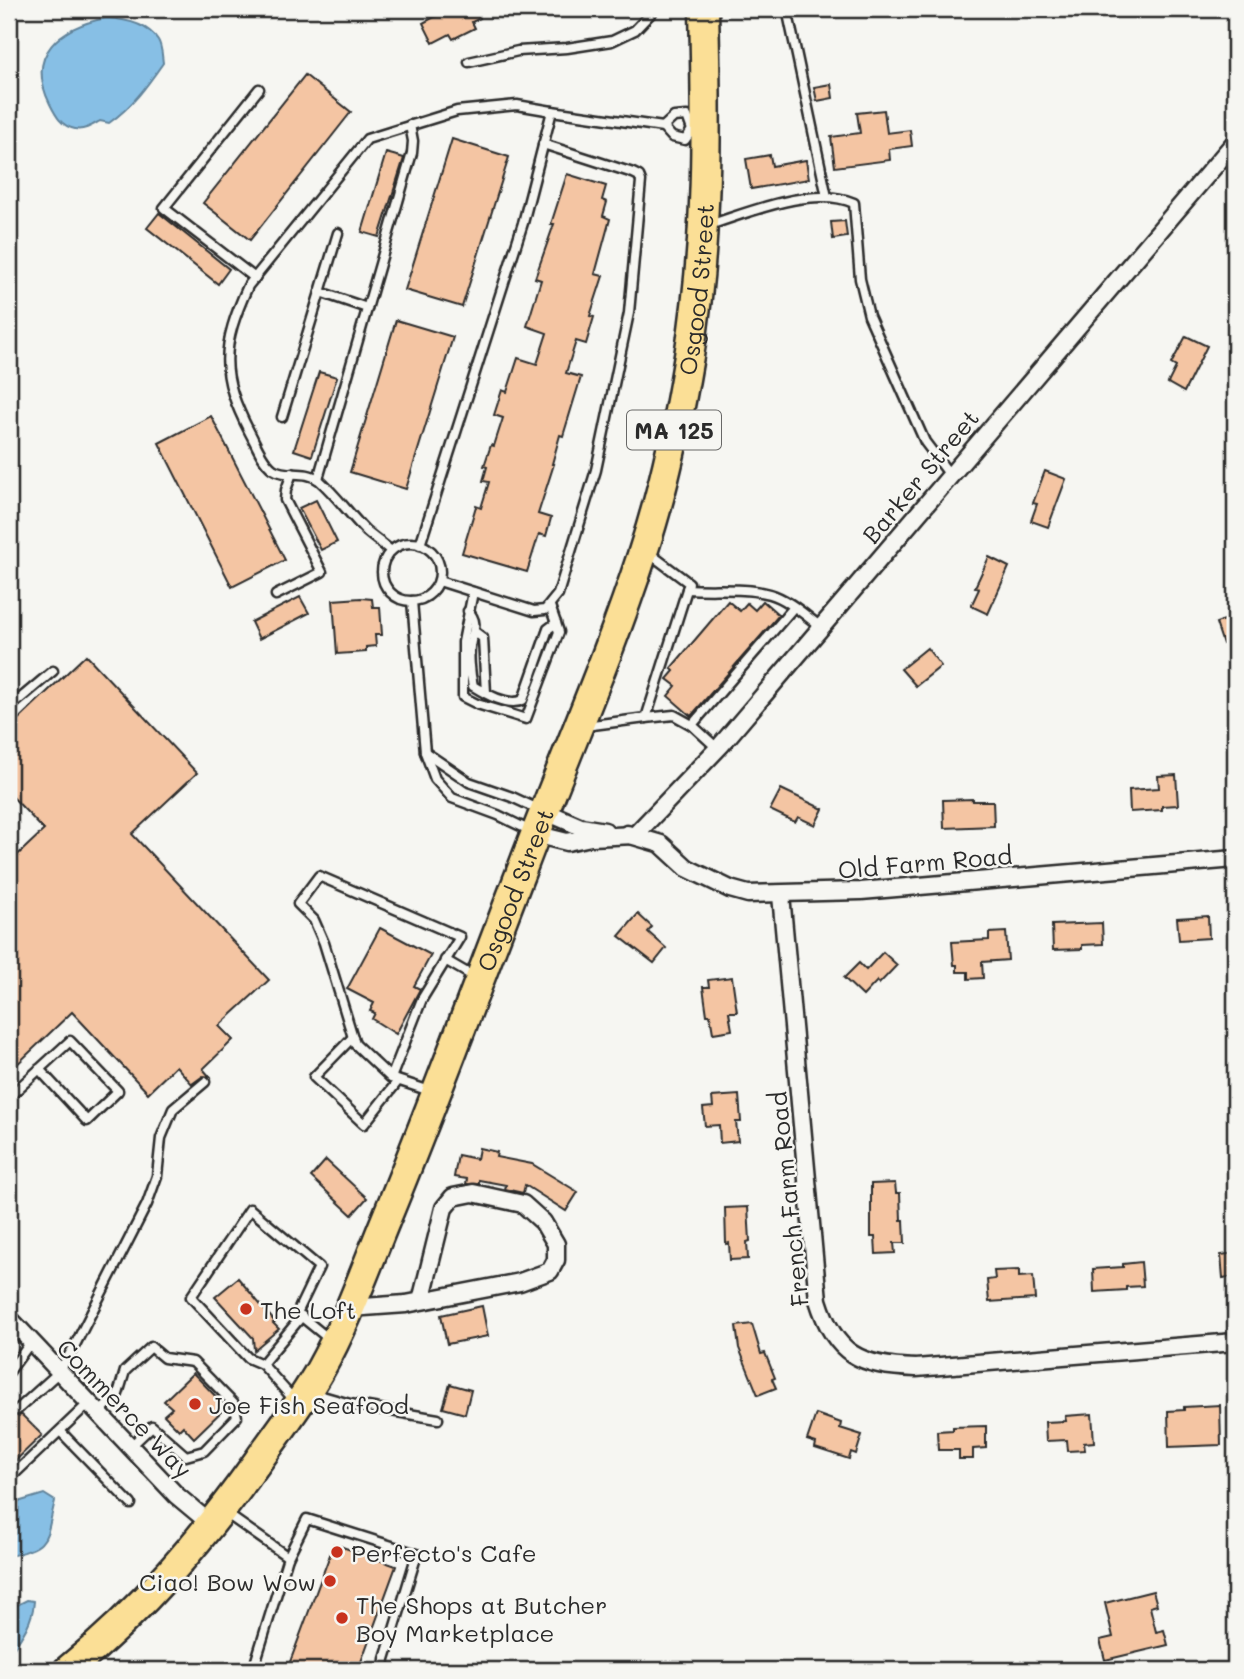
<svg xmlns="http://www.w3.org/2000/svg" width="1244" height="1679" viewBox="0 0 1244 1679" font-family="Mali,sans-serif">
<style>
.water{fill:#87bfe5;stroke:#62849b;stroke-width:2}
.building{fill:#f4c5a3;stroke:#2b2b2b;stroke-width:2}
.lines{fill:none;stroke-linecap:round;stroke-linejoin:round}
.service-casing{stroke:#2b2b2b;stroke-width:13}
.minor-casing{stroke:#2b2b2b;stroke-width:21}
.trunk-casing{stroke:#2b2b2b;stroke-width:33}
.service{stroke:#f6f6f2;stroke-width:8}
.minor{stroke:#f6f6f2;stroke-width:16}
.trunk{stroke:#fbdf96;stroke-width:28}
.poi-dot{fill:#c8321e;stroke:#f6f6f2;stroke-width:2.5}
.labels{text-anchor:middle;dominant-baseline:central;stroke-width:5;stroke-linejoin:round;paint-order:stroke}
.shield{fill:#f6f6f2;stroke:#686867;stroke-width:2}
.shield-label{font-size:23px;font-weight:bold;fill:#2b2b2b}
.street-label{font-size:24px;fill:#2b2b2b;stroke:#f6f6f2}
.poi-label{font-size:24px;fill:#2b2b2b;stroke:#f6f6f2;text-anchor:start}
</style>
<rect width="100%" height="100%" fill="#f6f6f2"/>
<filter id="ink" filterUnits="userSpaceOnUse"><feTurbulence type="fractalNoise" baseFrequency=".0143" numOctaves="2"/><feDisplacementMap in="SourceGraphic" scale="14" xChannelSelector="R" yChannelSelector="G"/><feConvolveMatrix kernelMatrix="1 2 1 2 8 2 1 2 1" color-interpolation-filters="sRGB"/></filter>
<g filter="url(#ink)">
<g class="water">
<path d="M106 18C124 19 147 23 158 40 162 46 162 56 163 63 147 86 132 107 109 123L100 121C93 125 84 131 75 129 61 126 56 116 50 104 25 54 60 27 106 18Z"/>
<path d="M44 1494 55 1501C45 1540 51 1547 9 1556V1507L21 1501Z"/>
<path d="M27 1600 34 1601C33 1622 21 1638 9 1655V1609Z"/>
</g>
<g class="building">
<path d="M449 9H475L480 18 472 22 475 28 453 39 450 34 433 43 423 23Z"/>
<path d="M305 75 351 112 250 240 203 203Z"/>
<path d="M831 84 833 98 817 101 814 87Z"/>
<path d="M884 110 887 133 910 130 912 146 889 149 890 160 835 167 831 137 860 133 857 113Z"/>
<path d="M452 139 509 157 462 307 405 290Z"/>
<path d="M386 153 404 158 379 237 362 232Z"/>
<path d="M770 155 772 166 806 160 809 179 751 189 746 159Z"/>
<path d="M567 174 606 186 602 200 607 202 603 216 610 219 595 274 603 276 590 316 594 317 586 344 576 341 566 373 581 377 563 436 560 435 552 464H554L538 514 551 518 546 536 539 534 527 572 462 553 476 506 481 508 489 482 483 481 487 467 484 466 491 445 494 446 503 418 494 415 502 390 507 392 518 358 537 364 547 333 527 326 541 280 535 278 554 224H551Z"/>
<path d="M159 213 229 269 218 284 147 228Z"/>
<path d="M845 221 847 237 833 239 831 222Z"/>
<path d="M396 320 453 337 406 489 350 472Z"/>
<path d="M1186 336 1207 346 1184 392 1168 383 1176 367 1171 364Z"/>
<path d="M319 372 337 377 312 456 294 450Z"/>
<path d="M211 416 285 560 232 587 159 443Z"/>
<path d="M1045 471 1066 479 1048 527 1031 521 1037 504 1033 503Z"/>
<path d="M316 500 337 542 321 550 299 508Z"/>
<path d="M989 557 1009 567 988 614 971 606 979 589 975 587Z"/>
<path d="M300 597 309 613 259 639 251 622Z"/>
<path d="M361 598 372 599 373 607H380L382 635H375L376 646 366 647V652L337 654 333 600Z"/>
<path d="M728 601 740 611 747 603 755 610 763 601 779 615 691 716 668 696 676 686 667 679 674 671 671 668Z"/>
<path d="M1235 616V640L1223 644 1216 623Z"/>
<path d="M927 648 941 666 916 686 901 669Z"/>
<path d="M86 655 197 773 132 834 269 980 219 1026 233 1040 203 1069 210 1077 203 1076 192 1084 176 1066 148 1093 72 1012 9 1072V863L44 830 9 793V728Z"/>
<path d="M1176 775 1178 805 1162 806V810L1130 812 1129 790 1159 788 1158 776Z"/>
<path d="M781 789 823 809 815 825 798 817 795 822 770 810Z"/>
<path d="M973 799V801H993L994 826 944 828 943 800Z"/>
<path d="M638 914 652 927 648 932 666 948 654 963 619 936Z"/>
<path d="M1208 916 1209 938 1179 940 1177 918Z"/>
<path d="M1102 923 1103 944 1082 945V949L1053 950 1052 925Z"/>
<path d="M380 928 431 955 414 986 420 989 396 1034 372 1019 375 1013 370 1011 374 1003 347 989Z"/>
<path d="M1006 932 1008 960 982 962 983 978 968 979V972H957V965H954L952 942 989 940V933Z"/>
<path d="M883 952 897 965 879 984 877 981 863 996 844 978 859 963 866 970Z"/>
<path d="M732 977 737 1012H729L732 1030 713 1033 710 1015H707L703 987H709L708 980Z"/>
<path d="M739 1095 741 1122H736L738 1141 720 1143 719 1125 705 1126 703 1108 713 1107 712 1097Z"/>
<path d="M479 1148 497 1152 496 1157 532 1164 578 1192 566 1211 525 1185 523 1193 505 1189 506 1185 479 1180V1184H466L467 1179 454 1177 458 1155 477 1159Z"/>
<path d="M326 1160 367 1198 352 1215 311 1177Z"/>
<path d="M895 1183 896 1193H900L901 1220H904L905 1243H894L895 1253 876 1254 875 1237H871V1184Z"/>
<path d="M748 1207 750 1241 747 1242 748 1259 730 1260 729 1243 726 1244 725 1208Z"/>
<path d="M1235 1253V1276L1223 1278 1221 1255Z"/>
<path d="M1141 1262 1143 1286 1126 1287V1290L1094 1292 1093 1269 1123 1267V1264Z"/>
<path d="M1019 1270V1277L1033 1276 1035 1299 989 1302 987 1280 995 1279 994 1271Z"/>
<path d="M238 1278 275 1322 273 1323 279 1329 254 1350 253 1338 215 1297Z"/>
<path d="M482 1306 488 1336 447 1344 441 1315Z"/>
<path d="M752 1324 761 1354 765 1353 775 1378 772 1379 776 1388 758 1395 739 1348 736 1326Z"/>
<path d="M193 1373 226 1407 194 1438 183 1426 179 1430 164 1415 172 1408 164 1401Z"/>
<path d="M450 1384 471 1390 465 1414 443 1408Z"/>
<path d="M9 1401 13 1405 11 1411 13 1415 18 1416 22 1415 42 1435 9 1467Z"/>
<path d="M1220 1405 1221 1445 1169 1447 1168 1411 1184 1410V1407Z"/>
<path d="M816 1414 841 1423 840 1428 862 1435 856 1454 851 1452 849 1459 815 1448 816 1443 807 1440Z"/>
<path d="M1092 1414 1094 1442 1084 1443 1085 1450 1068 1451 1067 1440 1046 1441 1045 1422 1066 1421 1065 1416Z"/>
<path d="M986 1426V1448L973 1449V1459H959V1450H938L937 1431 953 1430V1427Z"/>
<path d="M334 1544 396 1566 358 1670H287Z"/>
<path d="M1153 1591 1157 1605 1150 1607 1156 1632 1164 1630 1168 1645 1105 1660 1100 1640 1113 1637 1105 1603Z"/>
</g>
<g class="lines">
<g class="service-casing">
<g id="service">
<path d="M787 9 827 197"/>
<path d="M469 62 518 51 567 48 612 41 635 30 655 9"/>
<path d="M663 127 674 117 687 116 692 130"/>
<path d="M709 225C750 212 813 185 854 203L860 279 869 316 925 442 950 475"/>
<path d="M255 278 164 208 259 89"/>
<path d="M320 292 367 308"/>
<path d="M282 417 338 233"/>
<path d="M318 479 412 153 413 141 410 125"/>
<circle cx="411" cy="572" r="29"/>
<path d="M420 545 523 223 552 111 663 127 672 137 685 140 692 130"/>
<path d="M391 551C383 544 374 538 366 531 350 515 336 495 319 480 305 469 286 478 273 469 262 461 256 444 250 433 219 374 221 346 248 286L367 139 457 111 517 105 552 111"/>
<path d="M439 581 534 611 545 610 558 594 596 470 629 313 641 181 639 176 633 173 543 144"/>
<path d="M687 589C714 591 743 587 770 594 788 599 806 616 821 627"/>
<path d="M473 592 463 642V697L477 704 526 719 559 632 550 606"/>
<path d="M276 595 322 572 285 500 286 490 292 473"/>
<path d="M412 601 425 752 435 779 452 798 498 815 533 832"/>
<path d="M468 611C478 621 474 629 471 641 468 653 470 674 473 686 486 694 508 707 523 700L548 629 556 623"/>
<path d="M475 632 483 638 486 693"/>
<path d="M9 708 53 671"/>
<path d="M646 718 674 715 692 725 717 748"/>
<path d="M692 725 794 607"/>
<path d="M585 726 646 718 689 583 649 553"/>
<path d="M425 752 469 782 512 797 540 810"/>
<path d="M445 960 476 978"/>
<path d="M353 1037 314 1077 364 1124 398 1081"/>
<path d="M391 1078 355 1044 324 943 314 920 298 904 319 876 460 937 422 999 391 1078 433 1092"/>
<path d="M9 1097 70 1041 118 1091 87 1121 39 1069"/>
<path d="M262 1364 302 1316"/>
<path d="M9 1372 31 1342"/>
<path d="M312 1393 350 1404 438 1419"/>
<path d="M295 1401 262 1364 248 1358 191 1297 250 1209 319 1267 297 1313 329 1339"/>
<path d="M17 1410 59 1372 75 1345 147 1204 157 1176 161 1138 173 1109 205 1082"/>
<path d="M99 1413 118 1394 125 1371 151 1347 164 1358 193 1362 234 1404 237 1417 204 1451 186 1456 152 1426 130 1447"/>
<path d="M61 1432 131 1504"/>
<path d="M9 1479 89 1403"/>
<path d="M224 1512 288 1557"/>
<path d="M253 1670 288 1557 307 1519 417 1554 385 1659 384 1670"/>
</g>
</g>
<g class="minor-casing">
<g id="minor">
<path d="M544 811 581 827 605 831"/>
<path d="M535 834 567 842 591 837 635 835 721 745 1235 142"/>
<path d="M627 834 661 844 687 868 730 889 748 894 861 891 1235 859"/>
<path d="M781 895 818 1300C835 1355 860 1366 916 1368L1235 1342"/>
<path d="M350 1308 406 1304 520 1282 550 1271 556 1260V1244L543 1222 523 1204 473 1193 453 1197 444 1208 421 1301"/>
<path d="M9 1318 176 1495 212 1525"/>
</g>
</g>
<g class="trunk-casing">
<g id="trunk">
<path id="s1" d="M68 1670C144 1608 201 1541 258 1461 279 1431 302 1402 320 1370 347 1322 365 1270 386 1219 434 1103 477 985 522 869 562 763 608 660 643 552 664 489 678 422 689 356 708 241 707 125 704 9"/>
</g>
</g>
<use href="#service" class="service"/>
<use href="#minor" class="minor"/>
<use href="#trunk" class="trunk"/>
</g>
</g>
<g class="poi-dot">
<circle cx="246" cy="1309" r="7"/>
<circle cx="195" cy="1404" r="7"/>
<circle cx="337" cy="1552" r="7"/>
<circle cx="330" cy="1581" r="7"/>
<circle cx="342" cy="1618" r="7"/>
</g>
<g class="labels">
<rect class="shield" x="627" y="410.5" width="94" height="39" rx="5"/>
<g class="shield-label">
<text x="674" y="430">MA 125</text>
</g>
<g class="street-label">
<text stroke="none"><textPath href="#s1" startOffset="1542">Osgood Street</textPath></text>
<text transform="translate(920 476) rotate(-50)">Barker Street</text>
<text transform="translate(925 862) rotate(-5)">Old Farm Road</text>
<text stroke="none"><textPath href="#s1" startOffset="912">Osgood Street</textPath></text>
<text transform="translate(788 1199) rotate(-96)">French Farm Road</text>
<text transform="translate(125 1408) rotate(46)">Commerce Way</text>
</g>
<g class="poi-label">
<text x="260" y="1309">The Loft</text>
<text x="209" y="1404">Joe Fish Seafood</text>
<text x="351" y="1552">Perfecto's Cafe</text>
<text x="316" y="1581" text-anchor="end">Ciao! Bow Wow</text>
<text x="356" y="1604">The Shops at Butcher<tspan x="356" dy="28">Boy Marketplace</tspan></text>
</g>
</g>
<rect width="1244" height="1679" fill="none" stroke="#f6f6f2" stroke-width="35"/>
<rect x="18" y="18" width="1209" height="1644" fill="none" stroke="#2b2b2b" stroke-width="2.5" filter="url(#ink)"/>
</svg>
